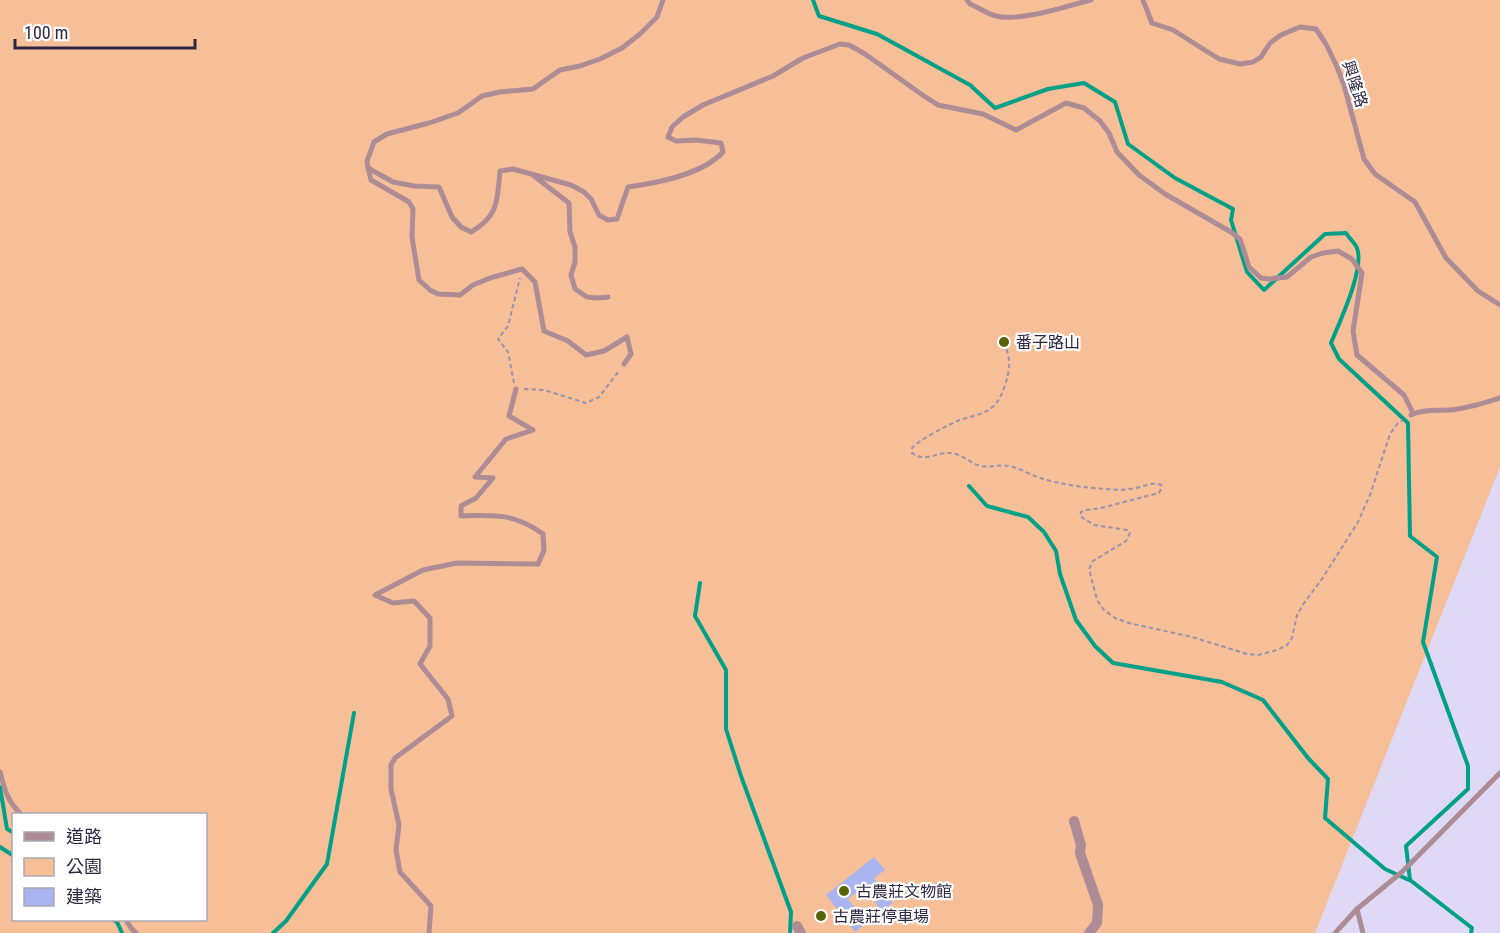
<svg xmlns="http://www.w3.org/2000/svg" width="1500" height="933" viewBox="0 0 1500 933" font-family="'Roboto Condensed','Noto Sans TC',sans-serif">
<style>
.green{fill:#f6bf97;fill-rule:evenodd}
.lines{fill:none;stroke-linecap:round;stroke-linejoin:round}
.stream{stroke:#01a089;stroke-width:4}
.building{fill:#aab4f1}
.path{stroke:#9a93ae;stroke-width:2;stroke-dasharray:4.5 3;stroke-linecap:butt}
.service{stroke:#ad8c96;stroke-width:5}
.minor{stroke:#ad8c96;stroke-width:10}
.poi-dot{fill:#586304;stroke:#fff;stroke-width:2}
.labels{text-anchor:middle;dominant-baseline:central;stroke-width:4.5;stroke-linejoin:round;paint-order:stroke}
.street-label{font-size:16px;fill:#2e2641;stroke:#fff}
.poi-label{font-size:16px;fill:#2e2641;stroke:#fff;text-anchor:start}
</style>
<rect width="100%" height="100%" fill="#e0d9f5"/>
<path class="green" d="M0 0H1500V467L1315 933H0ZM14 814H206V920H14Z"/>
<g class="lines">
<g class="stream">
<path d="M813 0 819 16 877 34 970 85 995 108 1048 89 1084 83 1115 102 1128 144 1175 178 1233 209 1231 220 1247 272 1264 290 1325 234 1346 233C1349 238 1355 243 1357 248 1365 269 1339 323 1331 343L1339 359 1408 423 1410 536 1437 557 1423 642 1468 766V789L1406 846 1410 880 1472 928 1471 933"/>
<path d="M969 486 987 506 1028 517 1044 532 1056 551 1060 574 1076 620 1095 646 1113 663 1222 682 1263 700 1308 758 1328 779 1325 818 1385 869 1409 880"/>
<path d="M700 583 695 616 726 670V729L741 776 791 912 790 933"/>
<path d="M0 787 7 829 14 833"/>
<path d="M0 847 14 856"/>
<path d="M114 920 117 922 122 933"/>
<path d="M273 933 286 921 327 864 354 713"/>
</g>
</g>
<path class="building" d="M874 857 885 870 874 878 893 903 882 911 863 887 848 899 867 923 855 932 826 895Z"/>
<g class="lines">
<g class="path">
<path d="M1004 342C1010 358 1011 365 1006 382 1003 392 999 403 990 409 980 416 966 417 955 422 944 427 919 440 912 448V453C927 464 939 449 956 454 965 457 972 464 981 466 991 468 1002 463 1013 467 1023 470 1033 476 1043 479 1064 485 1086 488 1107 489 1116 490 1126 490 1135 488 1144 487 1152 481 1161 485V489L1159 493 1101 508 1086 510 1081 512 1080 516 1094 525 1127 530 1130 533 1126 541 1093 561 1089 569 1097 600 1104 610 1115 618 1129 623 1192 637 1247 654 1258 655 1277 650 1287 645 1292 638 1297 615 1304 603 1322 579 1358 522 1370 495 1390 434 1398 423 1403 420"/>
<path d="M514 383 508 352 498 339 508 326 520 278"/>
<path d="M524 389 544 390 586 403 599 397 619 371"/>
</g>
<g class="service">
<path d="M663 0 657 17 640 34 622 48 600 59 580 66 560 70 533 89 500 92 482 96 458 113 429 123 387 134 374 142 367 161 368 168 393 182 414 186 439 187 452 217 461 227 471 232C499 216 497 201 500 171L513 169 571 185 584 192 591 199 599 215 608 220 617 219 628 187C657 183 702 175 723 152L721 143 696 140 676 141 668 137 672 127 683 117 703 105 773 76 803 58 840 44 849 45 865 54 924 96 938 105 983 114 1016 130 1066 103 1084 108 1100 121 1109 133 1117 152 1139 175 1165 194 1231 232 1240 239 1249 267 1261 278 1269 279 1287 277 1311 257 1323 253 1338 251 1352 259 1362 273 1353 331 1357 355 1404 395 1413 413"/>
<path d="M967 0 970 4C978 7 987 14 996 16 1020 22 1066 6 1091 0"/>
<path d="M1143 0 1152 23 1173 30 1219 59 1240 64 1253 62 1261 57 1270 43 1281 35 1300 27 1316 29 1326 44 1337 67 1344 85 1364 159 1375 174 1415 202 1446 258 1478 291 1500 305"/>
<path d="M368 168 371 180 409 202 413 209 412 237 419 280 430 290 438 294 460 295 473 285 490 278 522 269 535 282 544 331 568 341 586 355 604 351 627 337 631 354 624 364"/>
<path d="M534 176 569 203 570 232 575 247V262L571 275 575 289 587 297 597 298 608 297"/>
<path d="M1411 415C1424 409 1436 411 1449 410 1467 409 1483 403 1500 398"/>
<path d="M0 772C5 790 7 801 21 814"/>
<path d="M1357 909 1363 933"/>
<path d="M126 920 131 928 136 933"/>
<path d="M429 933 431 906 400 872 396 850 399 825 391 789V765L395 758 452 716 448 699 420 664 430 646V618L414 601 393 603 375 595 423 570 457 563 538 564 544 550 543 534C514 513 495 515 461 516V506L476 498 493 478 475 477 506 439 533 430 509 416 516 389"/>
<path d="M1335 933 1357 909 1402 872 1500 773"/>
</g>
<g class="minor">
<path d="M1074 821 1081 845 1080 853 1098 905 1097 923 1089 933"/>
<path d="M797 926 801 933"/>
</g>
</g>
<g class="poi-dot">
<circle cx="1004" cy="342" r="6"/>
<circle cx="844" cy="891" r="6"/>
<circle cx="821" cy="916" r="6"/>
</g>
<g class="labels">
<g class="street-label">
<text transform="translate(1355 84) rotate(72)">興隆路</text>
</g>
<g class="poi-label">
<text x="1016" y="342">番子路山</text>
<text x="856" y="891">古農莊文物館</text>
<text x="833" y="916">古農莊停車場</text>
</g>
</g>
<rect x="12" y="813" width="195" height="108" fill="#ffffff" stroke="#aba8b3" stroke-width="1.5"/>
<rect x="24" y="832" width="30" height="9" fill="#ad8c96" stroke="#aba8b3" stroke-width="1.5"/>
<text x="66" y="843" font-size="18" fill="#2e2641">道路</text>
<rect x="24" y="858" width="30" height="18" fill="#f6bf97" stroke="#aba8b3" stroke-width="1.5"/>
<text x="66" y="873" font-size="18" fill="#2e2641">公園</text>
<rect x="24" y="888" width="30" height="18" fill="#aab4f1" stroke="#aba8b3" stroke-width="1.5"/>
<text x="66" y="903" font-size="18" fill="#2e2641">建築</text>
<path d="M15 39v9h180v-9" fill="none" stroke="#2e2641" stroke-width="3"/>
<text x="24" y="39" font-size="18" fill="#2e2641" stroke="#ffffff" stroke-width="4.5" paint-order="stroke">100 m</text>
</svg>
